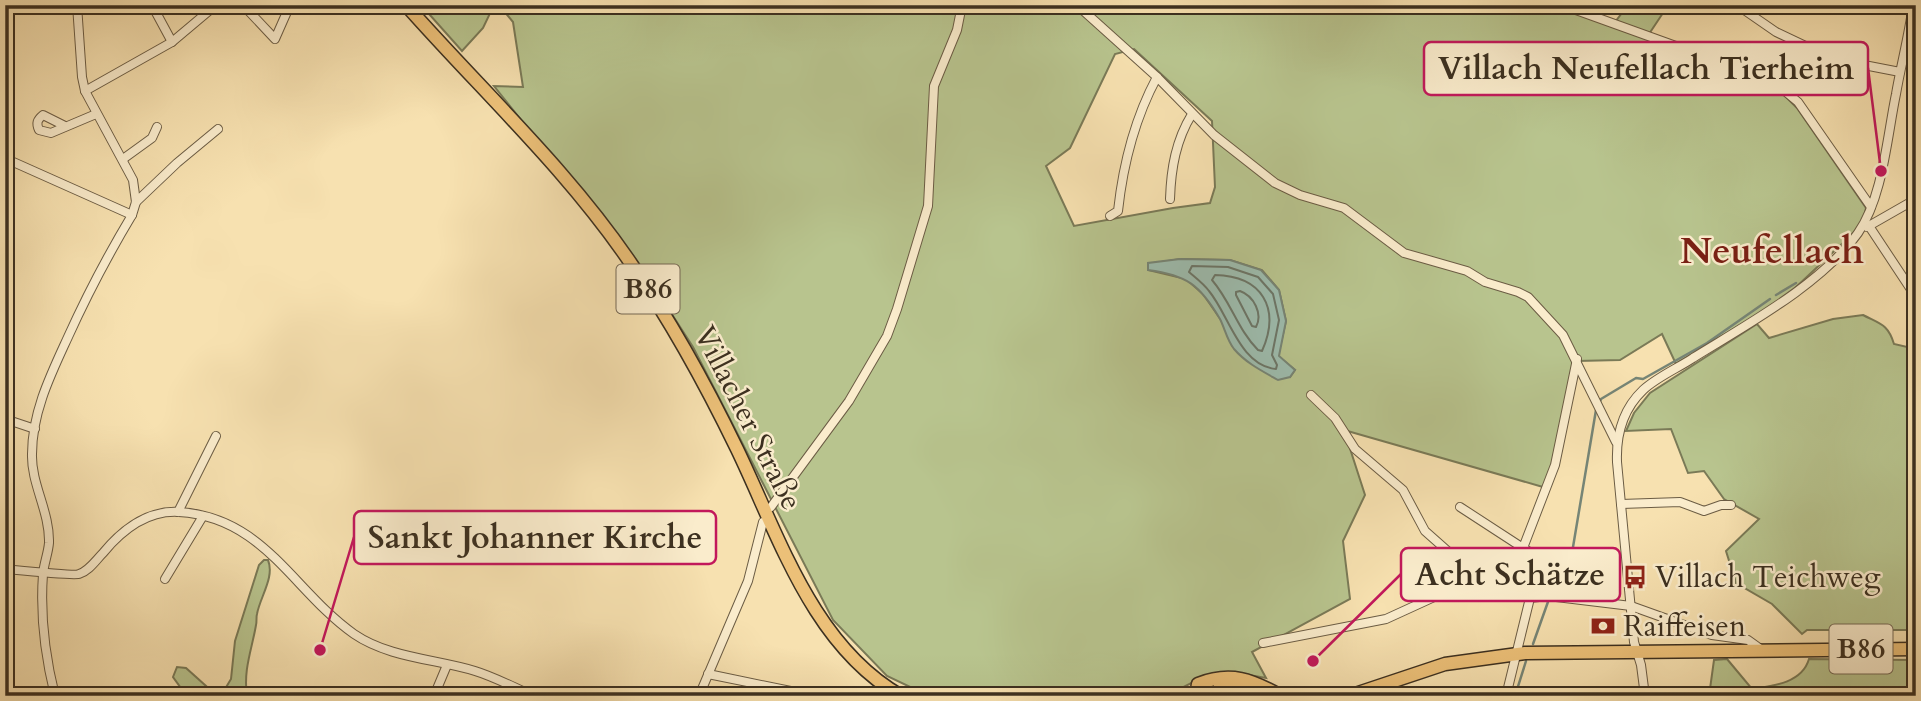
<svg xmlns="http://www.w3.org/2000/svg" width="1921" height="701" viewBox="0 0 1921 701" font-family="Cardo,serif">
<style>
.green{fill:#b8c48e;stroke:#7a7a57;stroke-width:2;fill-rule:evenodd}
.water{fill:#9dbdaf;stroke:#768576;stroke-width:2}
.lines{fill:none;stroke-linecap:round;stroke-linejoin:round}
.shore{stroke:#6c7668;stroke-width:2}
.stream{stroke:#768576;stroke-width:2.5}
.street-casing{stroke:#6b5c44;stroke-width:10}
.primary-casing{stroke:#3c3020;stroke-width:15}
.street{stroke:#faeccc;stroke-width:8}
.primary{stroke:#ecc078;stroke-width:12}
.labels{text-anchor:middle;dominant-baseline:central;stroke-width:5;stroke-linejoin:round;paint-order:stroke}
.shield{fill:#faeccc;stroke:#756854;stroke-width:2}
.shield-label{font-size:28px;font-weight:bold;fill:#3c3020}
.street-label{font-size:30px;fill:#3c3020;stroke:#faeccc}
.poi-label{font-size:30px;fill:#3c3020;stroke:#faeccc;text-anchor:start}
.district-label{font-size:37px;font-weight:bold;fill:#7a1f14;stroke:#faeccc}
.leader{fill:none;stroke:#c2185b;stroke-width:2.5}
.callout-dot{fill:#c2185b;stroke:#faeccc;stroke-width:2.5}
.callout{fill:#faeccc;stroke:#c2185b;stroke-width:2.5}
.callout-label{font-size:32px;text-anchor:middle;font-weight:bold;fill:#3c3020}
</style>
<rect width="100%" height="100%" fill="#f7e1b0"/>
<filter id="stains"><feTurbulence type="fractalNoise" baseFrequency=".00286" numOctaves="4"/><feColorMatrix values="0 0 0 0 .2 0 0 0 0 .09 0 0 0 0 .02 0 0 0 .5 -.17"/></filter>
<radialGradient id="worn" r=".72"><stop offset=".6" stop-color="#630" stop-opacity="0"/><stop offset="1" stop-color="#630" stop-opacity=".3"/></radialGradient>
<g class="green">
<path d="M421 5H494L483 28 462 51Z"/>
<path d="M499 5H1556L1612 26 1628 5H1665L1667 7 1647 37 1772 83 1797 108 1866 208 1862 225 1794 289 1773 305 1676 364 1662 334 1620 360 1577 361 1554 465 1543 487 1344 430 1365 495 1343 541 1350 599 1252 652 1266 678 1238 673 1207 675 1166 696H929L887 676 833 620 693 347 655 288 494 86 523 87 513 22ZM1134 49 1212 121 1215 187 1210 203 1173 208 1074 226 1046 166 1070 148 1115 54ZM1180 259 1230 260 1262 270 1279 290 1286 321 1278 356 1295 370 1290 377 1233 347 1221 320 1203 294 1186 279 1148 270V264Z"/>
<path d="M1863 315C1880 324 1888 324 1894 344L1916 349V643L1908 630H1807L1802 634 1772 604 1736 583 1726 551 1759 519 1724 499 1704 471 1688 473 1671 429 1626 431 1634 413 1650 393 1757 324 1769 338 1833 319Z"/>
<path d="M264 560H268C275 577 260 597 257 614 256 617 257 621 256 625 252 649 243 670 247 696L186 695 173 677 177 667 186 668 215 694 225 689 231 679 235 641 259 565Z"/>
<path d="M1727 659 1752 689C1773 686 1802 683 1809 659L1916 660V696H1709L1714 660Z"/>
</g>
<path class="water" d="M1180 259 1230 260 1261 270 1279 290 1286 321 1279 356 1295 370 1290 377 1278 380C1262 371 1246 363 1234 349 1227 340 1225 329 1220 319 1200 285 1187 275 1148 270V263Z"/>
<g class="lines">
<g class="shore">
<path d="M1192 266 1228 267 1258 277 1273 294 1279 320 1272 355 1277 365 1276 369C1240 366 1229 315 1209 291 1204 284 1196 278 1189 272Z"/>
<path d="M1215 275C1262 276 1281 308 1262 351L1258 350C1238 330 1231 302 1212 280Z"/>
<path d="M1240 291C1254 296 1263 314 1256 327L1252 326 1236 295V292Z"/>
</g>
<g class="stream">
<path d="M1776 295 1796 283"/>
<path d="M1599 404 1601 399 1636 378 1643 379 1707 343 1770 299"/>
<path d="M1552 593 1572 553 1596 410"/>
<path d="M1533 644 1549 599"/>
<path d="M1515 696 1526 661"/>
</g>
<g class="street-casing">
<g id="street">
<path d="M152 5 172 42"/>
<path d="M243 5 275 39 290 5"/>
<path d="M1077 5 1157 77 1214 135 1275 183 1300 195 1344 208 1404 253 1467 271 1485 282 1518 292 1528 297 1563 335 1616 442"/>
<path d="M1562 5 1773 81 1798 102 1871 207"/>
<path d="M1737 5 1776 32 1833 59 1900 72"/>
<path d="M85 91 172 42 216 5"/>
<path d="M65 126 43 115C37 120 36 123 39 130L51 133 96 114"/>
<path d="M123 159 152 138 157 127"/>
<path d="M5 170 11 161 132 215"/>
<path d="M1170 199C1171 168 1176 140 1192 114"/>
<path d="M136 202 177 163 218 129"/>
<path d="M1110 216 1118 211C1123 165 1135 118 1157 77"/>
<path d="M1869 226 1916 297"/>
<path d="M1867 227 1916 199"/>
<path d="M5 348 7 345"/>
<path d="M1311 395 1335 418 1355 449 1403 490 1425 531 1469 570 1530 598 1548 596 1631 606 1712 635 1748 640 1762 650"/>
<path d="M5 419 35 429"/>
<path d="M1621 504 1680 502 1704 511 1721 505H1731"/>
<path d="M771 507 849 401 887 336 897 309 928 206 934 86 957 30 962 5"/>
<path d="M1460 507 1523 548"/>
<path d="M178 512 216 436"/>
<path d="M5 569C16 570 75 576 79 574 89 571 96 560 103 553 122 530 147 510 179 512 264 517 293 591 354 634 389 658 436 659 475 671 495 677 515 688 534 696"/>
<path d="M165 579 203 516"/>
<path d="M1542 596 1557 574 1553 566 1523 548 1555 465 1577 359"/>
<path d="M1263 643 1386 619 1480 576"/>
<path d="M708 674 815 696"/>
<path d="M55 696C45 656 40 615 43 574 44 563 48 554 49 543 50 512 31 484 32 454 32 412 51 374 68 337 87 295 108 255 132 215L136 202 133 180 85 91 82 77 77 5"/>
<path d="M434 696 447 665"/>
<path d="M699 696 748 581 763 522"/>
<path d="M1506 696 1530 598"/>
<path d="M1645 696 1641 665 1634 642 1617 462C1616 435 1623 409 1643 390 1657 377 1678 368 1693 358 1746 325 1822 284 1858 233 1883 197 1887 137 1896 94 1901 65 1909 35 1913 5"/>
</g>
</g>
<g class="primary-casing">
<g id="primary">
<path d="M406 5C482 91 568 170 632 265 672 323 706 385 737 449 779 536 812 645 901 696"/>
<path d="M1220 685C1232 683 1244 687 1251 696"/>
<path d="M1197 690 1198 684C1231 671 1252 680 1281 696"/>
<path d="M1335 696 1350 695"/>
<path d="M1349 696 1445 664 1525 653 1916 649"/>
</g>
</g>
<use href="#street" class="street"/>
<use href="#primary" class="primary"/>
</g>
<defs>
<g id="bus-bare" transform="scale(1.89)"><path d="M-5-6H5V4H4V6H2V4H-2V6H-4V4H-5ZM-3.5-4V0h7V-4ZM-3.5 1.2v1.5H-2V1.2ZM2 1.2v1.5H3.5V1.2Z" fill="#8f2418" stroke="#faeccc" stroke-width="2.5" paint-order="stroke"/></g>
<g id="bank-bare" transform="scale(1.89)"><path d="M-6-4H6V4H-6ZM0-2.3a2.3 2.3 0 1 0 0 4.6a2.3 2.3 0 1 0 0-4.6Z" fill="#8f2418" stroke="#faeccc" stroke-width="2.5" paint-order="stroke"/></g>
</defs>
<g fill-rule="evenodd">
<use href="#bus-bare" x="1635" y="577"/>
<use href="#bank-bare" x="1603" y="626"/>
</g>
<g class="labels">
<g class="shield">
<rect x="616.5" y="264.5" width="63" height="49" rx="5"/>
<rect x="1829.5" y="624.5" width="63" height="49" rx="5"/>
</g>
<g class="shield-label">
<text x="648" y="289">B86</text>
<text x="1861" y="649">B86</text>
</g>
<g class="street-label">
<text transform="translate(748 418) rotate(63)">Villacher Straße</text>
</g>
<g class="poi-label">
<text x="1655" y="577">Villach Teichweg</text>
<text x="1623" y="626">Raiffeisen</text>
</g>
<g class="district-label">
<text x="1772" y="251">Neufellach</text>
</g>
</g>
<path class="leader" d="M1881 171L1868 68M320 650L354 537M1313 661L1401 574"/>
<g class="callout-dot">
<circle cx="1881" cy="171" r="7"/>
<circle cx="320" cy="650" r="7"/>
<circle cx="1313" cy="661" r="7"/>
</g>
<g class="callout">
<rect x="1424" y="42" width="444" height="53" rx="7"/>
<rect x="354" y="511" width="362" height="53" rx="7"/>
<rect x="1401" y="548" width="219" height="53" rx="7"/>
</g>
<g class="callout-label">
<text x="1646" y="79">Villach Neufellach Tierheim</text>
<text x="535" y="548">Sankt Johanner Kirche</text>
<text x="1510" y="585">Acht Schätze</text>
</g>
<rect width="1921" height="701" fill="none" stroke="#f7e1b0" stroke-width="28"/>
<rect x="7" y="7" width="1907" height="687" fill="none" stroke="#3c3020" stroke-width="3.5"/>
<rect x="14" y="14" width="1893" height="673" fill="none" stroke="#3c3020" stroke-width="2"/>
<rect width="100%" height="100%" filter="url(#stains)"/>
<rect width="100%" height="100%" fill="url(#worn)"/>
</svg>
